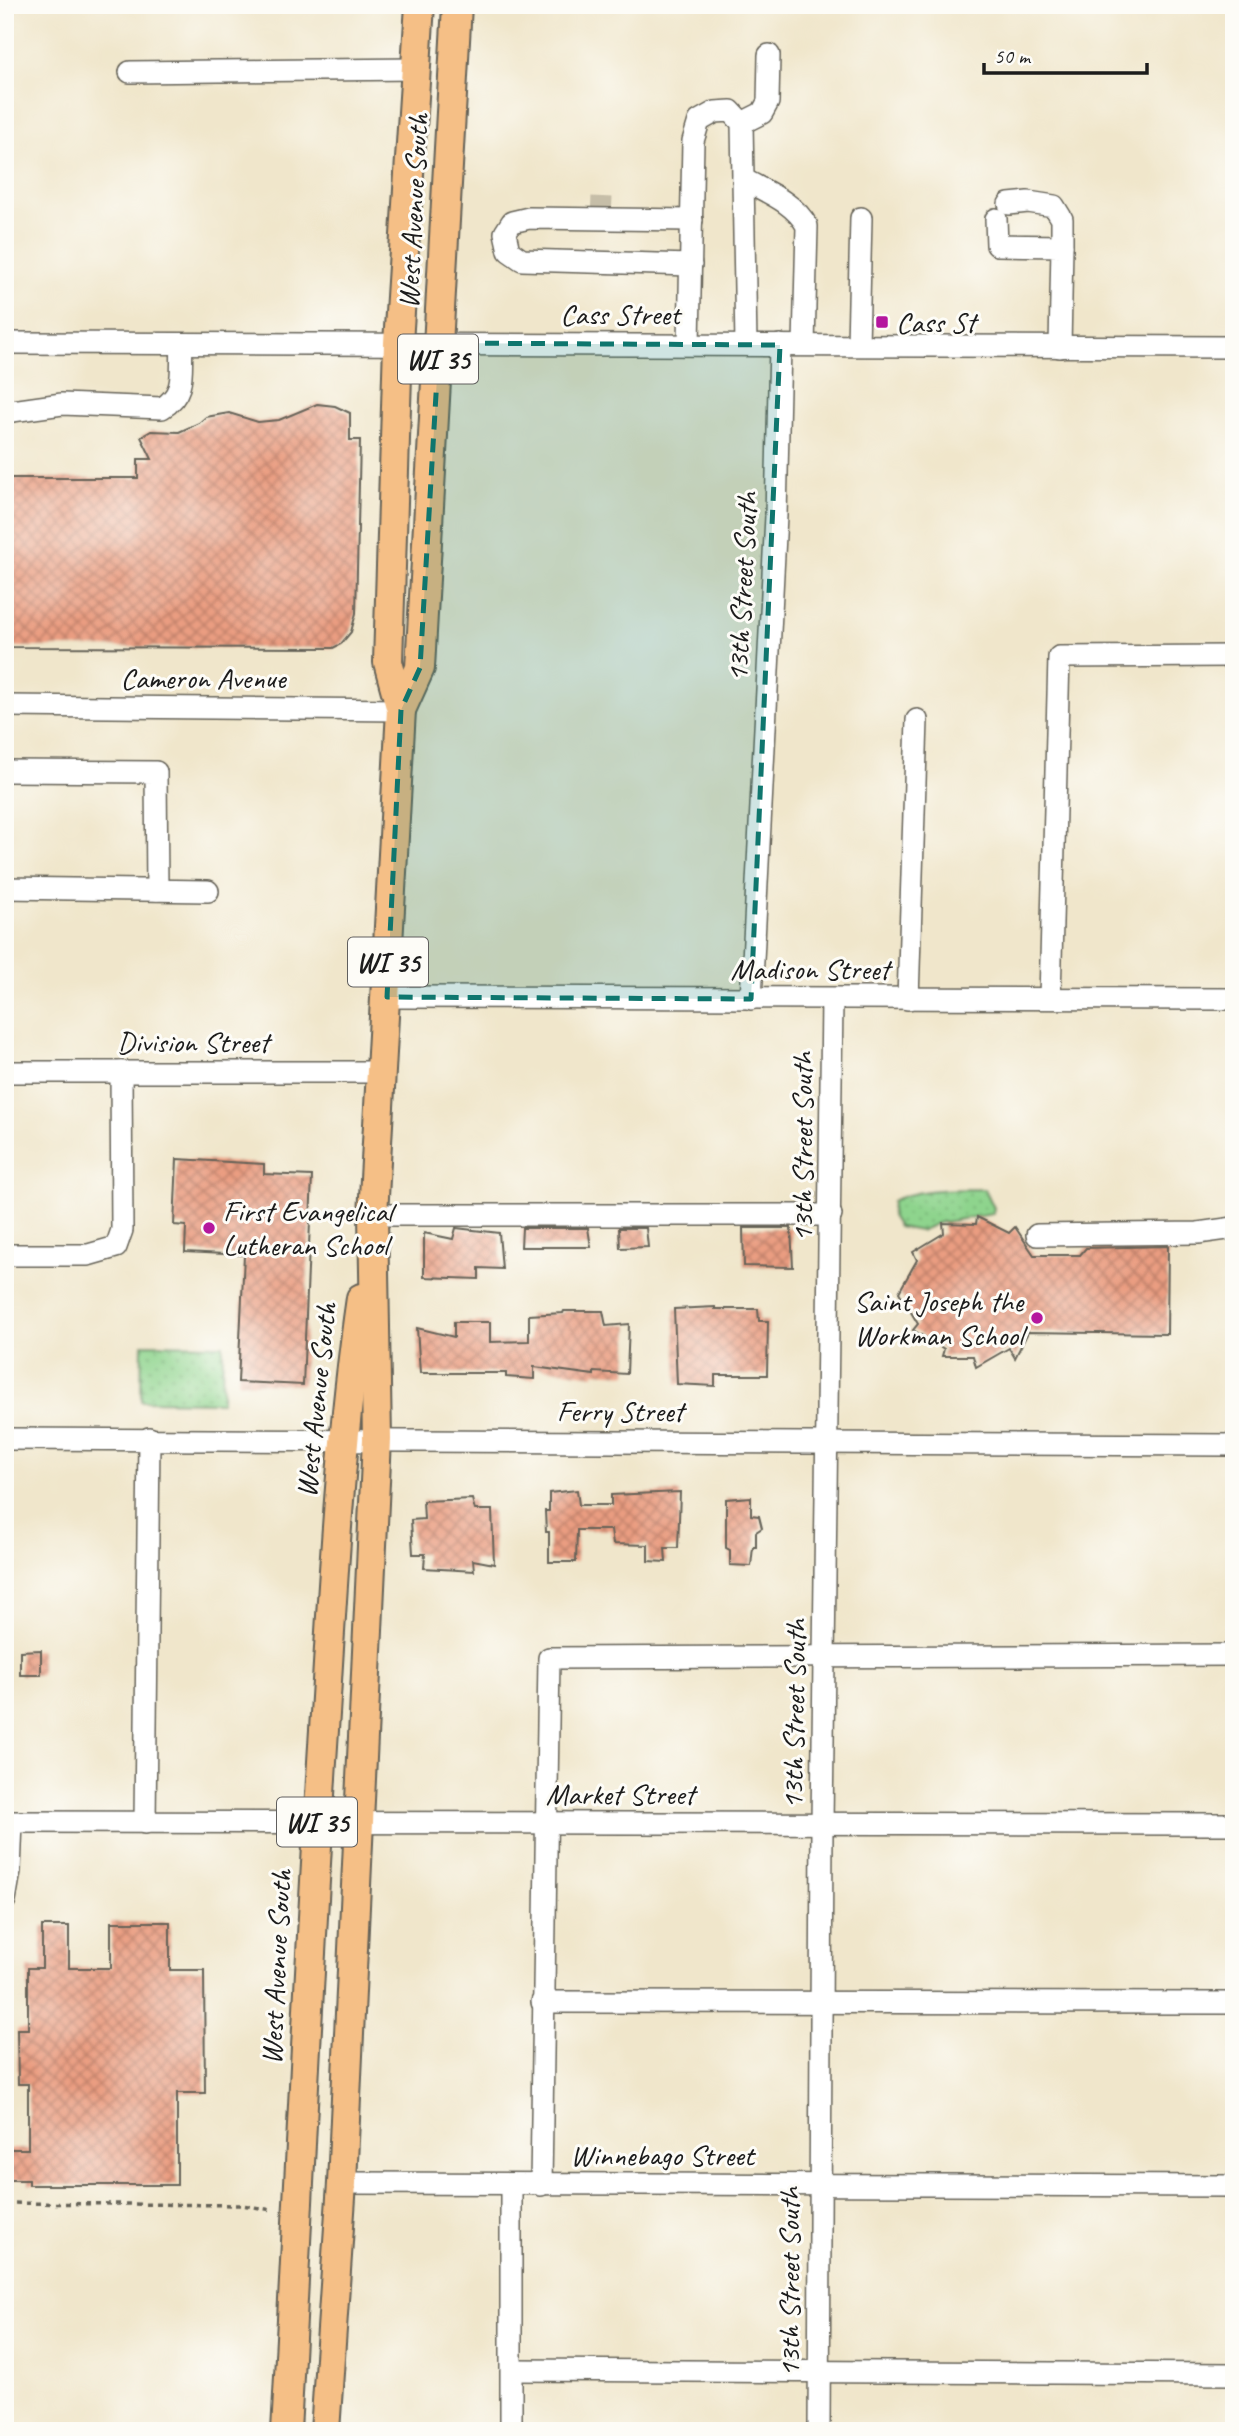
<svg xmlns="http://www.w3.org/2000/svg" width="1239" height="2436" viewBox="0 0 1239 2436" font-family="Caveat,sans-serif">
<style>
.park{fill:url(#park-dots);stroke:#557854;stroke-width:2}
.building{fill:url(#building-cross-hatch)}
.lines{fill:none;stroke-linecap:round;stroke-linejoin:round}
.minor-tunnel{stroke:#c6bea8;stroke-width:21;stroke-dasharray:21 10;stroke-linecap:butt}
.minor-casing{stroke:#666359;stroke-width:24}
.major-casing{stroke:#666359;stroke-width:32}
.path{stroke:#666359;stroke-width:3.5;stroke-dasharray:5 5;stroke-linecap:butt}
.minor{stroke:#fff;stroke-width:21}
.major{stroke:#f5bf86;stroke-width:28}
.marked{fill:#0f766e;fill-opacity:0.2;stroke:#0f766e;stroke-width:5;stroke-dasharray:14 9;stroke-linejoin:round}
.poi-dot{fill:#b5179e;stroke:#fdfcf7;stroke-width:2.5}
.labels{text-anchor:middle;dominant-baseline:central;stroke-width:6;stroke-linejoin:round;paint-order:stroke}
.shield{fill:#fdfcf7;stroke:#605f5e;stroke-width:2}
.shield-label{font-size:28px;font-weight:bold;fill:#1c1c1c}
.street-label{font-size:30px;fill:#1c1c1c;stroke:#fdfcf7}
.poi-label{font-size:30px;fill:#1c1c1c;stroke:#fdfcf7;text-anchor:start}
</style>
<defs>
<pattern id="park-dots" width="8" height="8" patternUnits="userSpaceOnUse" patternTransform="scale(1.75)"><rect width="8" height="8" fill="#8ed48d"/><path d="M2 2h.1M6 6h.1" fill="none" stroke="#7ab579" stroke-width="1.8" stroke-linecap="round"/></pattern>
<pattern id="building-cross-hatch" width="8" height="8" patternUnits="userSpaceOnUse" patternTransform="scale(1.75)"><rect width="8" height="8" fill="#ea9d81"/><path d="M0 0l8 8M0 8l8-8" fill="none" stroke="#bd7f69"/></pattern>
</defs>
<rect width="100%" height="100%" fill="#fdfcf7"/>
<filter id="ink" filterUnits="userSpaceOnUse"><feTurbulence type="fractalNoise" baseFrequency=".0143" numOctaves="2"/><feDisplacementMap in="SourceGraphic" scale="14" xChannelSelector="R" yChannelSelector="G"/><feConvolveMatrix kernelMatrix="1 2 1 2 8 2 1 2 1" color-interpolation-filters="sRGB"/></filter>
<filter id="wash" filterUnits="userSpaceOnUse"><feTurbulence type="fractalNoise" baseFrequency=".00686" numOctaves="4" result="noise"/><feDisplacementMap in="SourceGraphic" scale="28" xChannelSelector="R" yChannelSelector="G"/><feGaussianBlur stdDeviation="1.57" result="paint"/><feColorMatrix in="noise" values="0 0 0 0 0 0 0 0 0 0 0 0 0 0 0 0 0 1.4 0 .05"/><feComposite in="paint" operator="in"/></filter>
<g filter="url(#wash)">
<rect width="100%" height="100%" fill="#f0e6cb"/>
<g class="park">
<path d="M985 1189 994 1208 993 1214 938 1223 920 1231 898 1227 891 1216 892 1201C921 1187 953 1190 985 1189Z"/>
<path d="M142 1344 223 1345 222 1402 141 1401Z"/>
</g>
<g id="blocks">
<g class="building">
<path d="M317 404 335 406 350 413V440H360L356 613 351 632 341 644 333 648 5 647V478H138V459H152L141 437 151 431 179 432 199 423 206 417 229 413 258 422 279 420Z"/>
<path d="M177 1159 264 1164V1174L312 1176 303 1385 238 1382 244 1255 185 1252 186 1226 174 1225Z"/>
<path d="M977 1217 1009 1233 1015 1227 1034 1255H1080L1086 1248 1168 1246 1167 1334 1028 1332 1015 1358 1009 1348 976 1367 973 1356H942L944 1349 913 1330 918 1324 899 1292 917 1260 913 1252 944 1233 943 1223 976 1224Z"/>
<path d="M456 1228 499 1233 502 1269 479 1268V1279L424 1277V1233L453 1239Z"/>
<path d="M522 1228H588L591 1247H521Z"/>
<path d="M619 1228H646L648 1247 620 1248Z"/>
<path d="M743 1228H791L793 1267 744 1266Z"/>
<path d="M715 1307V1309H758L759 1321H768L767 1375H715V1386L677 1384 674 1309Z"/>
<path d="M564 1311H603L606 1326 629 1324 627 1374 594 1372V1375L534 1367V1379L506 1377V1373H420L417 1328 454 1337V1322H490V1342L529 1341V1315L563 1313Z"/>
<path d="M577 1490 579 1505H611V1495L680 1492 678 1548H665L666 1562 648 1561V1545L613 1544 611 1530H577L576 1562H549V1532H546L545 1511H549V1493Z"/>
<path d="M751 1497V1515L759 1516 762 1528 756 1532V1547H753L751 1566 730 1565V1550L726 1548V1499Z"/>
<path d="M472 1499 475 1510H492L494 1564 473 1560 474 1571 424 1568 425 1554H413L411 1520 424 1519 423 1501Z"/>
<path d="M41 1650V1675H20V1651Z"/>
<path d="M111 1922H170V1970H204L205 2093H177V2185H29V2180H5V2149H28V2084H18L17 2029H28V1968H42V1926H69V1968H111Z"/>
</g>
</g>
</g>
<g filter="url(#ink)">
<use href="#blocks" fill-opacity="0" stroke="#666359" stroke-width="2"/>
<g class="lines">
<path class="minor-tunnel" d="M591 207 612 208"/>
<g class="minor-casing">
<g id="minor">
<path d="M130 72 417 69"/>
<path d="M742 123 762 113 768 102 769 55"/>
<path d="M743 179C766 192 794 202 807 226L804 345"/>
<path d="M1009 204 1028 202 1054 206 1062 219V246"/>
<path d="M996 219 997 245 1062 246 1060 347"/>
<path d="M691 265 522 260 509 251 505 233 512 222 529 218 692 220"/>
<path d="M5 343 1234 347"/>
<path d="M689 344 693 141 699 121 715 112 731 111 742 123 746 345"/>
<path d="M858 345 861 218"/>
<path d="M5 412 62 404 162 408C187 393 180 371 182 344"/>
<path d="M5 706 401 710"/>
<path d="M5 771 156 772 157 890"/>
<path d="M5 888 208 891"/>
<path d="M387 997 1234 999"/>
<path d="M1050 998 1059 657 1234 656"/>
<path d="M751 999 776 516 780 345"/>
<path d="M908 999 917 720"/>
<path d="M5 1072H382"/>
<path d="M373 1215H831"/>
<path d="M1037 1235 1198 1233 1234 1228"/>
<path d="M5 1255H88L116 1247 122 1230 121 1072"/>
<path d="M5 1439 1234 1445"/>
<path d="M5 1822 1234 1824"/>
<path d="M145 1823 149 1438"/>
<path d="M5 1900 10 1871 12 1822"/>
<path d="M542 2002 1234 2003"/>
<path d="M342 2183 1234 2186"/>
<path d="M541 2185 549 1658 1234 1655"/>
<path d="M512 2370 1234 2374"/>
<path d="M511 2431V2184"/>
<path d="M819 2431 822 1824 832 999"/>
</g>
</g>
<g class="major-casing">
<g id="major">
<path d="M401 710 420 668 457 5"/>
<path d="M286 2431C299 2197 309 1963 324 1730 333 1585 340 1441 361 1298"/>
<path d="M325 2431 342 2183 377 1439 373 1215 401 710 388 662 398 343 420 5"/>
</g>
</g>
<path class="path" d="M5 2203 242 2205 272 2210"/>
<use href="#minor" class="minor"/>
<use href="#major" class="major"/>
</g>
</g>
<path class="marked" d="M439 343 780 345 751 999 387 997 401 710 420 668Z"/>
<g class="poi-dot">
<rect x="875" y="315" width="14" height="14" rx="3.5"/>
<circle cx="209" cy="1228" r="7"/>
<circle cx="1037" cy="1318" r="7"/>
</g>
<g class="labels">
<g class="shield">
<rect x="398" y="334.5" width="80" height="49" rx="5"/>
<rect x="348" y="937.5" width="80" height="49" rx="5"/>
<rect x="277" y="1797.5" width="80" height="49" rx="5"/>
</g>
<g class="shield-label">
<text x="438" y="359">WI 35</text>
<text x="388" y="962">WI 35</text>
<text x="317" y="1822">WI 35</text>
</g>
<g class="street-label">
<text transform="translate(413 211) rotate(-87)">West Avenue South</text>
<text x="620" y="314">Cass Street</text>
<text transform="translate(742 587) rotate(-87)">13th Street South</text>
<text x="203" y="678">Cameron Avenue</text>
<text x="810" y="969">Madison Street</text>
<text x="193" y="1042">Division Street</text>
<text transform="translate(802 1147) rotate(-90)">13th Street South</text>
<text transform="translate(316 1400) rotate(-84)">West Avenue South</text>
<text x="620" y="1411">Ferry Street</text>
<text transform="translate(794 1714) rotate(-89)">13th Street South</text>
<text x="620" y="1794">Market Street</text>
<text transform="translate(276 1967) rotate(-87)">West Avenue South</text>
<text x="662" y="2155">Winnebago Street</text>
<text transform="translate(789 2282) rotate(-90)">13th Street South</text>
</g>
<g class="poi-label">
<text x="896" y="322">Cass St</text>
<text x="223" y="1211">First Evangelical<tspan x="223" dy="34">Lutheran School</tspan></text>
<text x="1023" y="1301" text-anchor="end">Saint Joseph the<tspan x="1023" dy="34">Workman School</tspan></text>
</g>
</g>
<rect width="1239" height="2436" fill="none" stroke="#fdfcf7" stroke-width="28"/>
<path d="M984 63v10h163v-10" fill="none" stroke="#1c1c1c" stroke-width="3.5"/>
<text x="994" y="63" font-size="21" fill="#1c1c1c" stroke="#fdfcf7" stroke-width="5" paint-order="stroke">50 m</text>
</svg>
